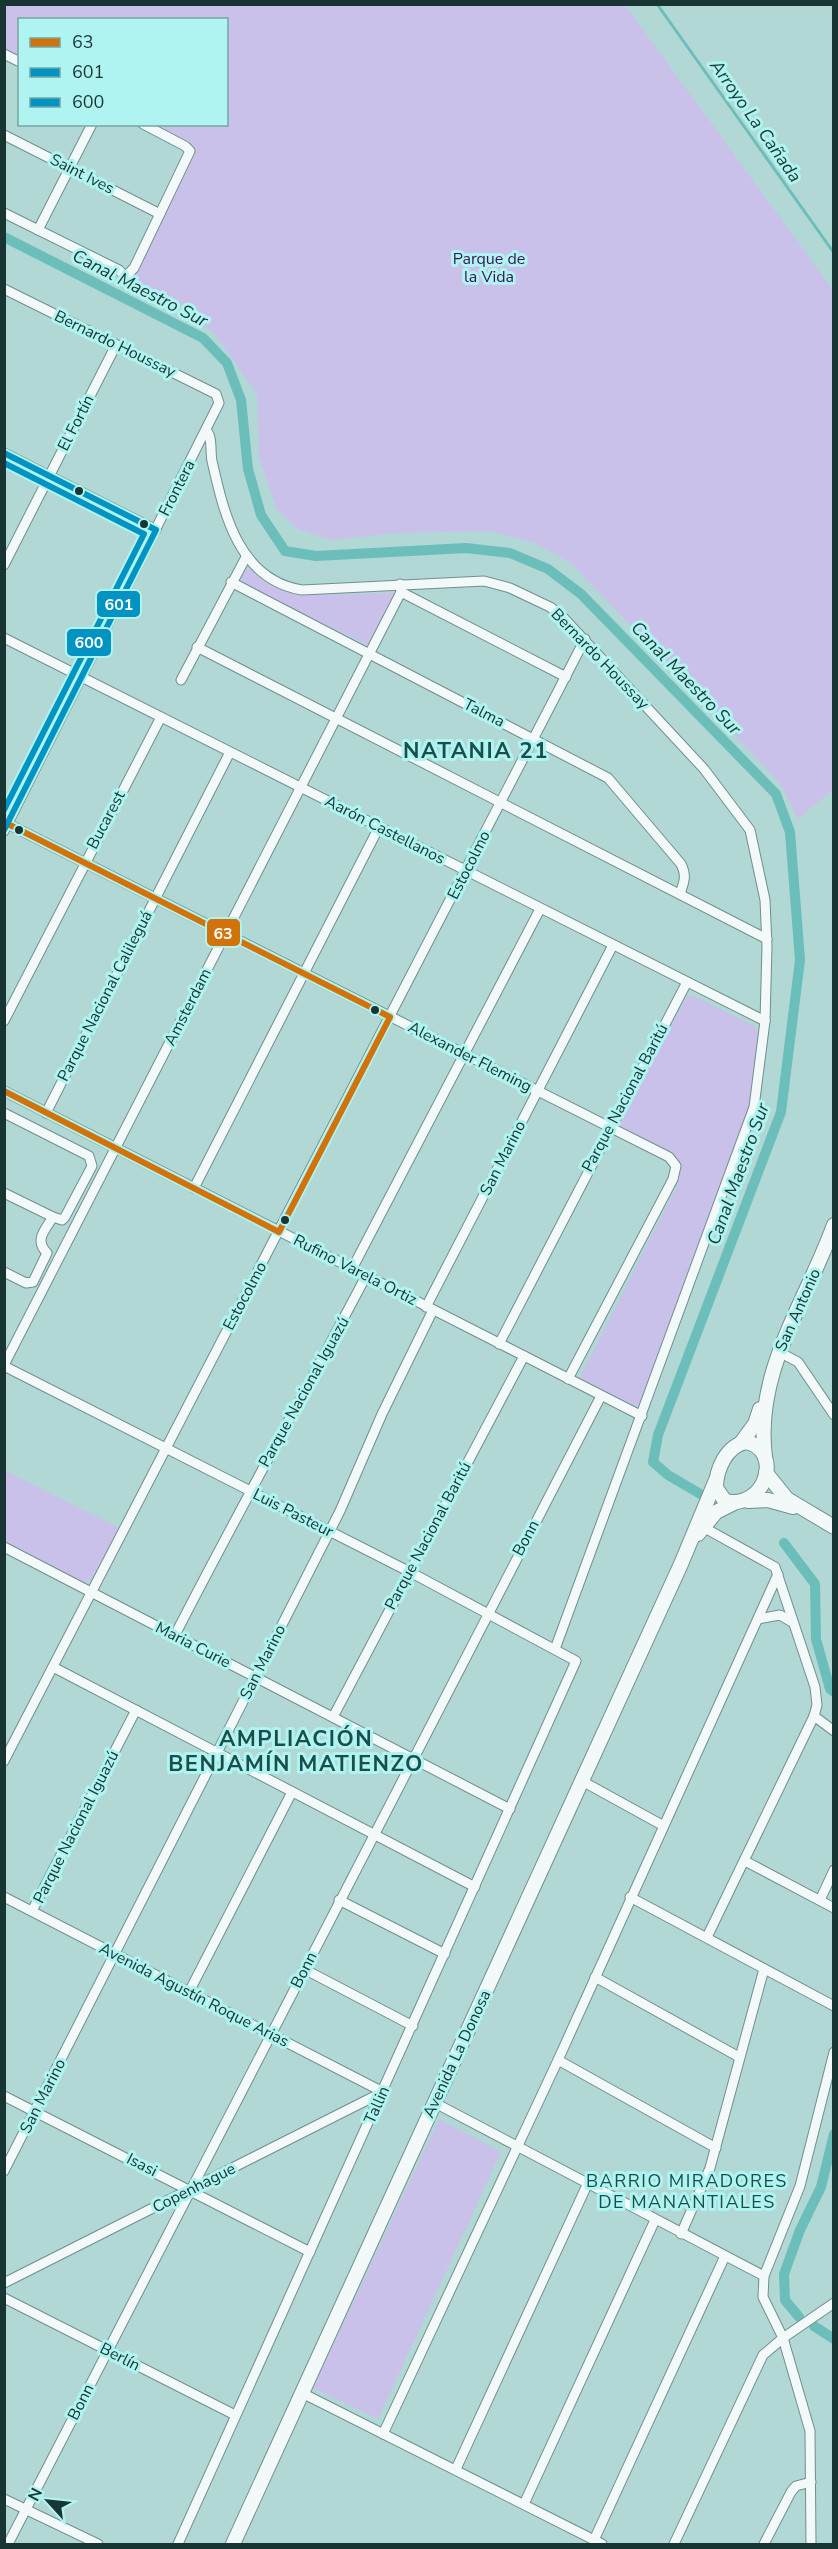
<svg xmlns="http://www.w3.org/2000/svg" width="838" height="2549" viewBox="0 0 838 2549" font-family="'Nunito Sans',sans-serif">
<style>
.green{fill:#cac1eb}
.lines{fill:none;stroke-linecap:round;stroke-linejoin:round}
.stream{stroke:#6cbeba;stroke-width:3}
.canal{stroke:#6cbeba;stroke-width:10}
.minor-casing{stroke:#708f8e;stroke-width:11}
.secondary-casing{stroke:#708f8e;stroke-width:16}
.minor{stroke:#f3f9f9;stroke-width:9}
.secondary{stroke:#f3f9f9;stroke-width:14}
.bus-1-casing{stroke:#aff4f0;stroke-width:10}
.bus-2-casing{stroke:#aff4f0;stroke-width:10}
.bus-3-casing{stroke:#aff4f0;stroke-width:10}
.bus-1{stroke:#d1720a;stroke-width:6}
.bus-2{stroke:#0194c3;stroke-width:6}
.bus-3{stroke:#0194c3;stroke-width:6}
.bus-dot{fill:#183433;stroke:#aff4f0;stroke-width:2}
.labels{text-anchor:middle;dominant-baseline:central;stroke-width:6;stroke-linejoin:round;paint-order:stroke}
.street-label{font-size:16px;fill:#183433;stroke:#aff4f0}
.park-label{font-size:16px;fill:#3c1352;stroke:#aff4f0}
.water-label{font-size:18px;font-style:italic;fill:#193937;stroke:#aff4f0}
.neighbourhood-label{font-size:18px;letter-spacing:1.5px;fill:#194e4c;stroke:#aff4f0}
.district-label{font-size:22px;font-weight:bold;letter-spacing:1.5px;fill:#194e4c;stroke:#aff4f0}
.line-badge{stroke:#aff4f0;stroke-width:2}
.badge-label{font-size:16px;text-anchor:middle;font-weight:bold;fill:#fff}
</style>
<rect width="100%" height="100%" fill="#b1d8d5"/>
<g class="green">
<path d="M4 5H625L833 290V790L798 819 780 783 572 564 534 543 490 531 399 533 331 540 297 529 277 509 259 458 257 394 214 333 166 298 125 277 190 151 143 125 226 124V20H20L19 62 5 54Z"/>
<path d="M245 567 286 591 304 595 395 593 370 646 238 582Z"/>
<path d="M694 996 754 1026 760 1035 750 1106 641 1403 635 1407 579 1379 678 1184V1169L671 1157 618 1128 686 997Z"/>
<path d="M4 1470 119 1528 93 1579 82 1583 5 1543Z"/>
<path d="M439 2119 501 2152 378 2419 313 2388Z"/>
</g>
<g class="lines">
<path class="stream" d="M657 4 834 253"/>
<g class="canal">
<path d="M4 237 203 338 227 363 241 400 248 469 261 515 285 551 316 556 466 548 510 553 548 569 581 594 776 794 790 832 800 960 781 1112 658 1435 653 1462 668 1475 702 1495"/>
<path d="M784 1543 815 1584 816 1639 830 1689 834 1692"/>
<path d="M799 2317 785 2300 784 2274 800 2230 821 2187 834 2134"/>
<path d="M814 2326 834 2339"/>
</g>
<g class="minor-casing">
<g id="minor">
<path d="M4 54 20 62"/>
<path d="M4 135 160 214"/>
<path d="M4 213 119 270 125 277 134 268 190 151 185 146 143 124"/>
<path d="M38 230 92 124"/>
<path d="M4 289 216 394 219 403 4 831"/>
<path d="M206 430C213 437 210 452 212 461 224 514 239 580 302 590L484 581 510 588 550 607 561 615 704 769 750 830 765 900 767 946 765 1021 754 1107 555 1649"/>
<path d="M4 453 156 530"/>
<path d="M4 565 116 345"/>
<path d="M231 582 608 778 681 864C687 876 684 882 680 894"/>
<path d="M401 592 566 677"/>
<path d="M4 638 765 1021"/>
<path d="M197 647 767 939"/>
<path d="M181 680 246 557"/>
<path d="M4 822 669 1157 676 1166 673 1179 568 1379"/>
<path d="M4 1021 161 717"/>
<path d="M4 1091 642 1416"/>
<path d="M4 1113 89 1156 92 1166 65 1217 62 1220 53 1217C45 1230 34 1240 47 1253L33 1282 26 1283 4 1272"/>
<path d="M46 1113 230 752"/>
<path d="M194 1188 379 827"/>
<path d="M4 1193 53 1217"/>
<path d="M352 1269 540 909"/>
<path d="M426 1307 613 945"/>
<path d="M499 1344 687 982"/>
<path d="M779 1352 798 1362 834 1415"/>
<path d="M4 1365 401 592 400 584"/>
<path d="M4 1366 410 1572 576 1661 178 2544"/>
<path d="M703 1527 775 1567 815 1687 817 1705 814 1716 834 1731"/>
<path d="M4 1547 510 1809"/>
<path d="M758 1619 780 1615 792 1622"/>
<path d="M175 1635C237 1514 303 1396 366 1276"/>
<path d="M53 1667 475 1887"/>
<path d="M333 1717 524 1356"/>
<path d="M4 1761 585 639"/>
<path d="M582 1781 662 1825"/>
<path d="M745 1861 834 1908"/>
<path d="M4 1897 383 2092"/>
<path d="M630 1897 834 2006"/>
<path d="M339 1900 445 1954"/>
<path d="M820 1900 834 1870"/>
<path d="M32 1911 136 1710"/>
<path d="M707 1937 814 1716"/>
<path d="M304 1969 413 2026"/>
<path d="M595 1977 739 2057"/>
<path d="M189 1992 292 1792"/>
<path d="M558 2060 716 2148"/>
<path d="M4 2096 310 2252"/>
<path d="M435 2103 764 2276"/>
<path d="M4 2171 340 1511 382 1414 433 1310"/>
<path d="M681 2234 710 2168 764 1969"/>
<path d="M4 2283 383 2092"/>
<path d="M4 2298 235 2415"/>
<path d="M302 2393 602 2544"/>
<path d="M383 2434 558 2060 778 1574"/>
<path d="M456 2469 587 2185"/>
<path d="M4 2499 98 2544"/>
<path d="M524 2504 655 2220"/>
<path d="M594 2540 725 2256"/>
<path d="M8 2544 601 1396"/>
<path d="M674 2544 763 2355 783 2338 763 2297 764 2276 800 2186 834 2052"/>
<path d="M764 2544 791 2492 796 2486 811 2482"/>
<path d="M811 2544 810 2431 783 2338 834 2303"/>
</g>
</g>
<g class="secondary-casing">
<g id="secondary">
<path d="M746 1442C783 1449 767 1510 725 1501L716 1488C716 1470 726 1446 746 1442Z"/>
<path d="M741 1443 755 1424 760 1409"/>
<path d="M765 1457C754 1372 806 1302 834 1225"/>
<path d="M766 1473 787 1499 834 1527"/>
<path d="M748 1501 768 1500 793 1507"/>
<path d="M698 1534 716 1512 734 1503"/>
<path d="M233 2544 681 1564 716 1480"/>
</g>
</g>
<use href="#minor" class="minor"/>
<use href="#secondary" class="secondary"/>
<g class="bus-1-casing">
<path id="bus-1" d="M4 822 390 1017 279 1232 4 1091"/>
</g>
<g class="bus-2-casing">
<path id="bus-2" d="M4 453 156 530 4 830"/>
</g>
<g class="bus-3-casing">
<path id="bus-3" d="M4 463 144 534 4 810"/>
</g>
<use href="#bus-1" class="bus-1"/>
<use href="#bus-2" class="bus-2"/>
<use href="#bus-3" class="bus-3"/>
</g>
<g class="bus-dot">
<circle cx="79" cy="491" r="5"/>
<circle cx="144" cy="524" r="5"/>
<circle cx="19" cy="830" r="5"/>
<circle cx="375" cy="1010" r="5"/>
<circle cx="285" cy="1220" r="5"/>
</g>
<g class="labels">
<g class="street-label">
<text transform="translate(82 174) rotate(27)">Saint Ives</text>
<text transform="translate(115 344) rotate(26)">Bernardo Houssay</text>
<text transform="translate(76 423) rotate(-63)">El Fortín</text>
<text transform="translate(177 488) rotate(-63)">Frontera</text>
<text transform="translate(600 659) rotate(46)">Bernardo Houssay</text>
<text transform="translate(484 713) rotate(27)">Talma</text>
<text transform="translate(106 820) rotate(-62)">Bucarest</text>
<text transform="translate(385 830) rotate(27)">Aarón Castellanos</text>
<text transform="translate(469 865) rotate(-63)">Estocolmo</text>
<text transform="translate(105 996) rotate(-63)">Parque Nacional Calileguá</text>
<text transform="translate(188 1007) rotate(-63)">Amsterdam</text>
<text transform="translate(470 1057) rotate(27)">Alexander Fleming</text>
<text transform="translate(625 1098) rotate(-62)">Parque Nacional Baritú</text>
<text transform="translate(503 1158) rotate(-63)">San Marino</text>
<text transform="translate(355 1270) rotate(27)">Rufino Varela Ortiz</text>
<text transform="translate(245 1296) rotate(-62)">Estocolmo</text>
<text transform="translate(798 1310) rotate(-66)">San Antonio</text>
<text transform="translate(304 1392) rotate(-61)">Parque Nacional Iguazú</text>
<text transform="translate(293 1513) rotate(27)">Luis Pasteur</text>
<text transform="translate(428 1536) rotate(-62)">Parque Nacional Baritú</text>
<text transform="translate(526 1538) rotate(-62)">Bonn</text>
<text transform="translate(193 1645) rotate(27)">Maria Curie</text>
<text transform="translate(263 1662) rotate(-63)">San Marino</text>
<text transform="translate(76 1827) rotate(-63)">Parque Nacional Iguazú</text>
<text transform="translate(304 1970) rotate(-63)">Bonn</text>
<text transform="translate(194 1995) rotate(27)">Avenida Agustín Roque Arias</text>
<text transform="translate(457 2054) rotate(-65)">Avenida La Donosa</text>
<text transform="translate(43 2096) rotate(-63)">San Marino</text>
<text transform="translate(377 2105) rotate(-66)">Tallin</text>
<text transform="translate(142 2165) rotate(27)">Isasi</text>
<text transform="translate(194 2188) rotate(-27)">Copenhague</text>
<text transform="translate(120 2357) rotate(27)">Berlín</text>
<text transform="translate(81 2402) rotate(-63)">Bonn</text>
</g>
<g class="park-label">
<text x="489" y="259">Parque de<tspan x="489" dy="18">la Vida</tspan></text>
</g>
<g class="water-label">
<text transform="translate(756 121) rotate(55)">Arroyo La Cañada</text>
<text transform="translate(140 288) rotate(27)">Canal Maestro Sur</text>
<text transform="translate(686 678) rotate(46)">Canal Maestro Sur</text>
<text transform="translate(738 1174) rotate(-70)">Canal Maestro Sur</text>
</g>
<g class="neighbourhood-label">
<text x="687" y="2181">BARRIO MIRADORES<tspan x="687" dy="21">DE MANANTIALES</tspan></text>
</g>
<g class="district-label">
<text x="476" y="751">NATANIA 21</text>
<text x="296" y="1739">AMPLIACIÓN<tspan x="296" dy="25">BENJAMÍN MATIENZO</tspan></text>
</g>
</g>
<g class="line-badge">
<rect x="96" y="590" width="45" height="28" rx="6" fill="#0194c3"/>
<rect x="66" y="628" width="46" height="29" rx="6" fill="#0194c3"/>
<rect x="206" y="918" width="35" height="29" rx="6" fill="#d1720a"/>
</g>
<g class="badge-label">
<text x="119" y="610">601</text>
<text x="89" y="648">600</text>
<text x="223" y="939">63</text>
</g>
<rect width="838" height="2549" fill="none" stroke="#183433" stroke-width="12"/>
<rect x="18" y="18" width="210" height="108" fill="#aff4f0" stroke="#73a7a4" stroke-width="1.5"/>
<rect x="30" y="38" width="30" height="9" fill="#d1720a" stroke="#73a7a4" stroke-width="1.5"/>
<text x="72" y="48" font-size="18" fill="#183433">63</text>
<rect x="30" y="68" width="30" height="9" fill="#0194c3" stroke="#73a7a4" stroke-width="1.5"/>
<text x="72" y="78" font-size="18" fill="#183433">601</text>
<rect x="30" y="98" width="30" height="9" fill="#0194c3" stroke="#73a7a4" stroke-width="1.5"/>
<text x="72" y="108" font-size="18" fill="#183433">600</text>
<g transform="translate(48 2501) rotate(297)" stroke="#aff4f0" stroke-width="4.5" paint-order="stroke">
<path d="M0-4.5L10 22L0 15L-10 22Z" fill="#183433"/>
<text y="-9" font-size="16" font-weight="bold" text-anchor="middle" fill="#183433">N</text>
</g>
</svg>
